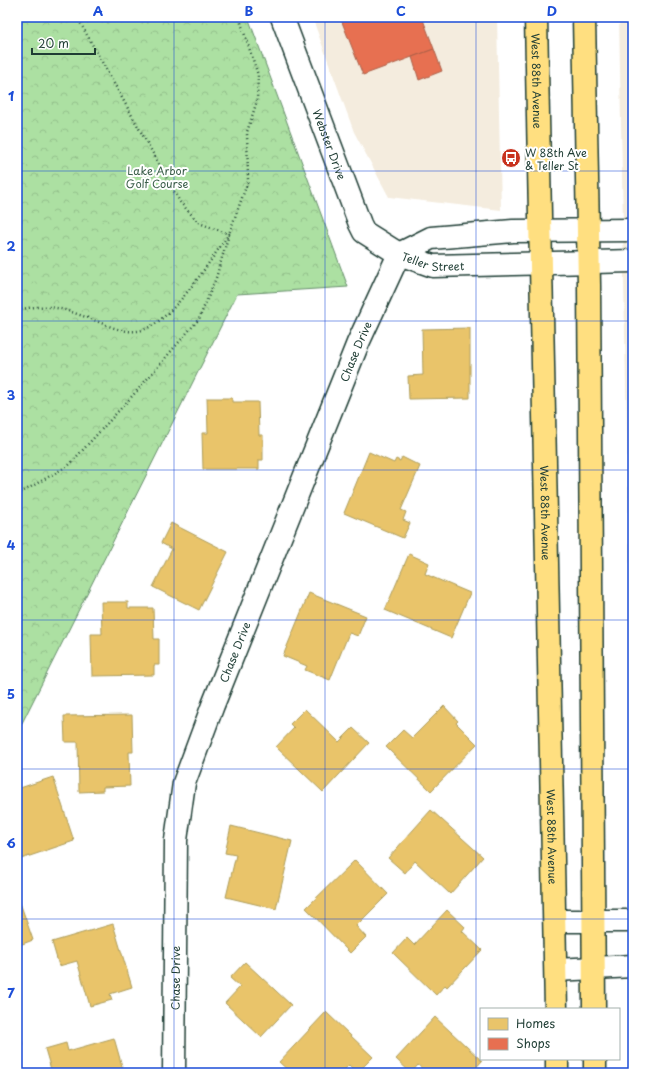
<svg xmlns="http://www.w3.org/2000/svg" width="650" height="1090" viewBox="0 0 650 1090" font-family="'Playpen Sans',sans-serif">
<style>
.built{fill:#f4ecde}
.park{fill:url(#park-crowns);stroke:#668e6b}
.homes{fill:#e9c46a;stroke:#ac9c5a}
.shops{fill:#e76f51;stroke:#ab6048}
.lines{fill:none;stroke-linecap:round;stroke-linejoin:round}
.minor-casing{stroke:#1f3d34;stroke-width:25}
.major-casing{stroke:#1f3d34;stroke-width:25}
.path{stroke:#1f3d34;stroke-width:2.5;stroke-dasharray:1 3;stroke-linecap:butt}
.minor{stroke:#fff;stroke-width:22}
.major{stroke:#ffdf80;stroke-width:22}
.grid{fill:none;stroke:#1d4ed8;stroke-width:1;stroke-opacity:0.55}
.labels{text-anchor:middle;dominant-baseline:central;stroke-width:4;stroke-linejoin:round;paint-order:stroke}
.street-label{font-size:11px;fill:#1f3d34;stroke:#fff}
.poi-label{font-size:11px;fill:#1f3d34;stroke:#fff;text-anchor:start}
.park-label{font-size:11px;fill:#3b5e4a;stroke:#fff}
.neatline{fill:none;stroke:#1d4ed8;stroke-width:1.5}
.grid-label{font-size:13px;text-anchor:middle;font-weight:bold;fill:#1d4ed8}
</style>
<defs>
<pattern id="park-crowns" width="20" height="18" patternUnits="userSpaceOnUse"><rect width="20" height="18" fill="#ace0a2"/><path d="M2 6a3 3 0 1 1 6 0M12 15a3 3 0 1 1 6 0" fill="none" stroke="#94c18c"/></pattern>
</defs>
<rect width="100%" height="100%" fill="#fff"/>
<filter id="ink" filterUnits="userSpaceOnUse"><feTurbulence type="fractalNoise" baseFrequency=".025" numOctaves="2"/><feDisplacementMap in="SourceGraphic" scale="8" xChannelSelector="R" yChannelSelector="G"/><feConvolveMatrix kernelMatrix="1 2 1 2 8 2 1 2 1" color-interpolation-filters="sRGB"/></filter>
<g filter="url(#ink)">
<g class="built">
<path d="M312 17H497L501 210 389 197 354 132Z"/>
<path d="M619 17H633V758Z"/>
</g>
<path class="park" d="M17 17H248L348 287 237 294 17 733Z"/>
<g class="homes">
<path d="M470 328V398L409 399 408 376 423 375 422 329Z"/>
<path d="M207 398H232V402H258L259 435H263V460H259V469H203L202 433H208Z"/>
<path d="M369 452 394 463 396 459 400 461 402 457 420 466 401 510 406 512 403 520 410 523 403 538 344 513Z"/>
<path d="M171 523 228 552 199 610 153 587 172 549 161 543Z"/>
<path d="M409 554 429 563 425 574 470 593 451 638 385 610Z"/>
<path d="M309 593 366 616 358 636 349 633 330 680 305 670 307 666 283 656Z"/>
<path d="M101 602H128V608H153L154 639H159V665H154V675L92 676 91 634H102Z"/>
<path d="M444 706 458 721 456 723 477 744 431 791 386 747 403 730 412 738Z"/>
<path d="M305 709 339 742 353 728 369 743 323 792 276 747 294 728 290 724Z"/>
<path d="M132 715 133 752H129L130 786 103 787V791L79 792 78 742H65L64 716Z"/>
<path d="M53 777 74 841 18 860 17 837 21 835 17 823V789Z"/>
<path d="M431 810 483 857 450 894 415 861 405 873 388 858Z"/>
<path d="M231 826 292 841 276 909 226 897 236 855 225 853Z"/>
<path d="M355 860 388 894 356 926 366 937 350 953 306 908Z"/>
<path d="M17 894 33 940 17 946Z"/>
<path d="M447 910 465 927 462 931 482 950 447 987 445 985 436 995 393 953 407 938 414 945Z"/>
<path d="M113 924 132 987 110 994 112 1000 90 1006 77 961 59 966 52 942Z"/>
<path d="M245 962 291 1005 261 1037 225 1003 240 987 230 978Z"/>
<path d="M326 1012 373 1057 357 1073 349 1065 341 1073H291L279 1062Z"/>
<path d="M435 1017 482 1061 471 1073H427L418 1065 411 1073 396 1059Z"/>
<path d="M17 1027 23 1045 17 1048Z"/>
<path d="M114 1038 124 1073H52L45 1049 66 1043 68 1051Z"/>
</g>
<g class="shops">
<path d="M340 17H422L434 49 363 75Z"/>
<path d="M434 49 442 71 419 80 412 57Z"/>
</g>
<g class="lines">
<g class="minor-casing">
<g id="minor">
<path id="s1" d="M282 17 360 224 364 232 399 254 433 266 633 261"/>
<path d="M399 254 431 238 513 231 633 230"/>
<path d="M555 921H633"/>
<path d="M556 970 633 966"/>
<path id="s2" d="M174 1073 176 840 184 783 213 705 358 343 399 254"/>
</g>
</g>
<g class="major-casing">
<g id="major">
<path id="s3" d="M536 17 556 1009"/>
<path d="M584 17 589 285 594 1009"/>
<path d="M557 1059V1073"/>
<path d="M595 1059V1073"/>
</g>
</g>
<g class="path">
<path d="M17 310C49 303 61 308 91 319 105 324 121 333 137 331 169 328 211 259 229 234L199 223 180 202 77 17"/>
<path d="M17 495 69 465 135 393 199 319 216 278 229 234 248 181 247 132 257 101 258 75 239 17"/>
</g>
<use href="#minor" class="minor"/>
<use href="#major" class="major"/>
</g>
</g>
<path class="grid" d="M174 17V1073M325 17V1073M476 17V1073M17 171H633M17 321H633M17 470H633M17 620H633M17 769H633M17 919H633"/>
<defs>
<g id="bus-disc" transform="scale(1)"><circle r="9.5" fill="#c8321e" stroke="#fff"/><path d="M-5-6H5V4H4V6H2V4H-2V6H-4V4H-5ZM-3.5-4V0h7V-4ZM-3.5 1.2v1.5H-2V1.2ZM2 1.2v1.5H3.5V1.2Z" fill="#fff"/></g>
</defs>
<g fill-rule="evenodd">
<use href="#bus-disc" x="511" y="158"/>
</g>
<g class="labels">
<g class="street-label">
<text stroke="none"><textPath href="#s3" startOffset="64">West 88th Avenue</textPath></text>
<text stroke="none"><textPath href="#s1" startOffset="136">Webster Drive</textPath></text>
<text stroke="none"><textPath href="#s1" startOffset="307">Teller Street</textPath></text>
<text stroke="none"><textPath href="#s2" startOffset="755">Chase Drive</textPath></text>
<text stroke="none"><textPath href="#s3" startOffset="496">West 88th Avenue</textPath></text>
<text stroke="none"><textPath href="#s2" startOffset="431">Chase Drive</textPath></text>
<text stroke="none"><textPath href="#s3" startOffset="820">West 88th Avenue</textPath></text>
<text stroke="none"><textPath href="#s2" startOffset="95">Chase Drive</textPath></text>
</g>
<g class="poi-label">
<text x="525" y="152">W 88th Ave<tspan x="525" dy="13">&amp; Teller St</tspan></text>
</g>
<g class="park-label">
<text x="157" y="170">Lake Arbor<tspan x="157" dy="13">Golf Course</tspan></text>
</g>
</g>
<rect width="650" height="1090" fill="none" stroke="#fff" stroke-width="44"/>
<rect x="480" y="1008" width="140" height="52" fill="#ffffff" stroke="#a5b1ae"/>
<rect x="488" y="1018" width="20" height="12" fill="#e9c46a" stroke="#a5b1ae"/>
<text x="516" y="1028" font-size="12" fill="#1f3d34">Homes</text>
<rect x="488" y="1038" width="20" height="12" fill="#e76f51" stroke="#a5b1ae"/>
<text x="516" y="1048" font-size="12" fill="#1f3d34">Shops</text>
<path d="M32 48v6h63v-6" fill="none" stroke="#1f3d34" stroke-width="2"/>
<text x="38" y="48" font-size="12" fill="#1f3d34" stroke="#ffffff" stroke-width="3" paint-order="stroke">20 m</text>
<rect x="22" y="22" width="606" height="1046" class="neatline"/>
<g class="grid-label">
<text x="98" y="16">A</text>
<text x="249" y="16">B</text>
<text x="401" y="16">C</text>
<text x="552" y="16">D</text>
<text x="11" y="101">1</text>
<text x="11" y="251">2</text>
<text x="11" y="400">3</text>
<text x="11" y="550">4</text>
<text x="11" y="699">5</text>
<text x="11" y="848">6</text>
<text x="11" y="998">7</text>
</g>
</svg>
